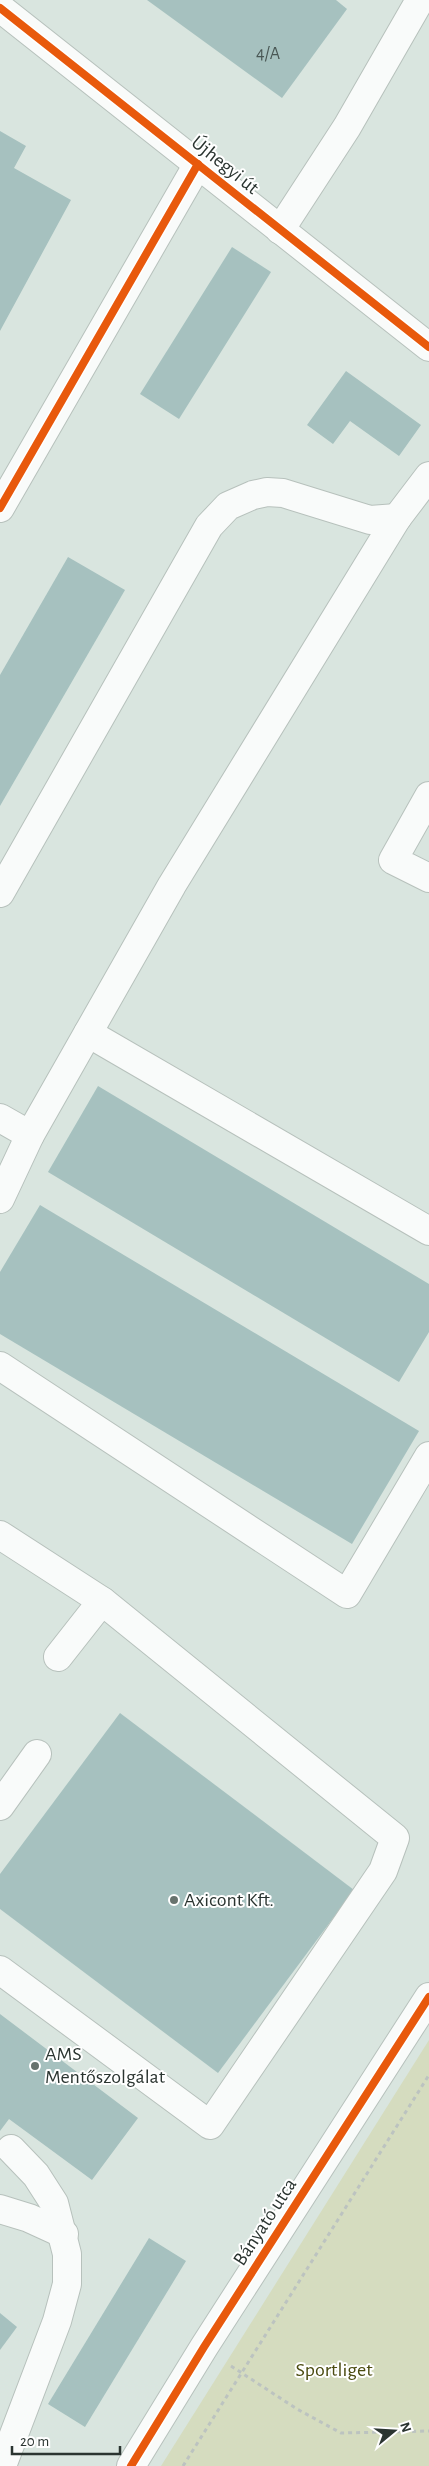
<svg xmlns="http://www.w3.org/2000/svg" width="429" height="2466" viewBox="0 0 429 2466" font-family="'Alegreya Sans',sans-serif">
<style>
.green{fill:#d5dcbf}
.building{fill:#a6c1bf}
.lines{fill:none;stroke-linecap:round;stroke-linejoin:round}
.minor-casing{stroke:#b7c1bc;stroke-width:30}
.path{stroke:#bcc3c0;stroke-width:3;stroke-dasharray:4 4;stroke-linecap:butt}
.minor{stroke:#f9fbfa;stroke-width:28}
.cycleway-casing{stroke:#fff;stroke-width:11}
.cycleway{stroke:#e8590c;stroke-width:8}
.poi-dot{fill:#67726d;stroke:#fff;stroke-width:2}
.labels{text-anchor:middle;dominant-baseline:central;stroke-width:4;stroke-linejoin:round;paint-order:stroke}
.number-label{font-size:18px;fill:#495754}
.street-label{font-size:20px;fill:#2a3430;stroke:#fff}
.poi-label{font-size:20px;fill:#2a3430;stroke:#fff;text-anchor:start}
.park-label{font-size:20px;fill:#4b4c11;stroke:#fff}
</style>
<rect width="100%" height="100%" fill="#d9e5df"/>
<path class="green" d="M429 2040V2466H161Z"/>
<g class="building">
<path d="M147 0H336L347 9 282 98Z"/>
<path d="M0 131 26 146 14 168 71 200 0 331Z"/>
<path d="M232 247 271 272 179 419 140 394Z"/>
<path d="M346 371 421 425 399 456 350 421 333 444 307 425Z"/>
<path d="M68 557 125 590 0 806V675Z"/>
<path d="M98 1086 429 1284V1332L399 1382 48 1172Z"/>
<path d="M40 1205 419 1431 352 1544 0 1334V1272Z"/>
<path d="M120 1713 354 1890 218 2073 0 1909V1874Z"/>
<path d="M0 2014 138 2118 92 2180 9 2119 0 2131Z"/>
<path d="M149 2238 186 2261 85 2427 48 2404Z"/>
<path d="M0 2313 17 2327 0 2350Z"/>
</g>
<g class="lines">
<g class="minor-casing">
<g id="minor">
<path d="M0 8 429 347"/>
<path d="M280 230 347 127 420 0"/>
<path d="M0 508 198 164"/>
<path d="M429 796 393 860 429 878"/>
<path d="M0 893 209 526 228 506 253 495 267 492 283 493 370 520 397 518"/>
<path d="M88 1033 429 1231"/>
<path d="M0 1118 30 1135"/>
<path d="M0 1199 30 1135 172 885 397 518 429 476"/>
<path d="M0 1366 347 1594 429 1456"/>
<path d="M0 1535 102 1601 395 1838 383 1871 210 2125 0 1970"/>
<path d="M58 1657 102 1601"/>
<path d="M0 1806 37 1754"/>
<path d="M0 2209 29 2218 64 2234"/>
<path d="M2 2466 57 2321 67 2284V2254L54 2203 36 2175 11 2149"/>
<path d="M131 2466 204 2347 429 1997"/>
</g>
</g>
<g class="path">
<path d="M231 2366 297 2409 341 2433 429 2431"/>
<path d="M183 2466 429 2075"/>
</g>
<use href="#minor" class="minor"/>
<g class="cycleway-casing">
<g id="cycleway">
<path d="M0 8 429 347"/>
<path d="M0 508 198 164"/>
<path d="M131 2466 204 2347 429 1997"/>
</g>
</g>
<use href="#cycleway" class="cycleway"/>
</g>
<g class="poi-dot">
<circle cx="174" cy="1900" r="5"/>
<circle cx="35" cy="2066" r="5"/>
</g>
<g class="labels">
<g class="number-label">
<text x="268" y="54">4/A</text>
</g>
<g class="street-label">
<text transform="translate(225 165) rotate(39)">Újhegyi út</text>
<text transform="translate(265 2222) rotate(-57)">Bányató utca</text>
</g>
<g class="poi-label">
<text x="184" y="1900">Axicont Kft.</text>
<text x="45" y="2054">AMS<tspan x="45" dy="23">Mentőszolgálat</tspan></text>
</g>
<g class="park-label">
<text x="334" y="2370">Sportliget</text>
</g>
</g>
<g transform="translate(394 2431) rotate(72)" stroke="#ffffff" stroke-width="4" paint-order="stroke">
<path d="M0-4L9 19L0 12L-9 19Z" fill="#2a3430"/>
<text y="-8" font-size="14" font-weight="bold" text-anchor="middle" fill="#2a3430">N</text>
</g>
<path d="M12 2446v8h108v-8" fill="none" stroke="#2a3430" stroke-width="2.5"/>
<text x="20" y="2446" font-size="15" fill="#2a3430" stroke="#ffffff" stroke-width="4" paint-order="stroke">20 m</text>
</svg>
